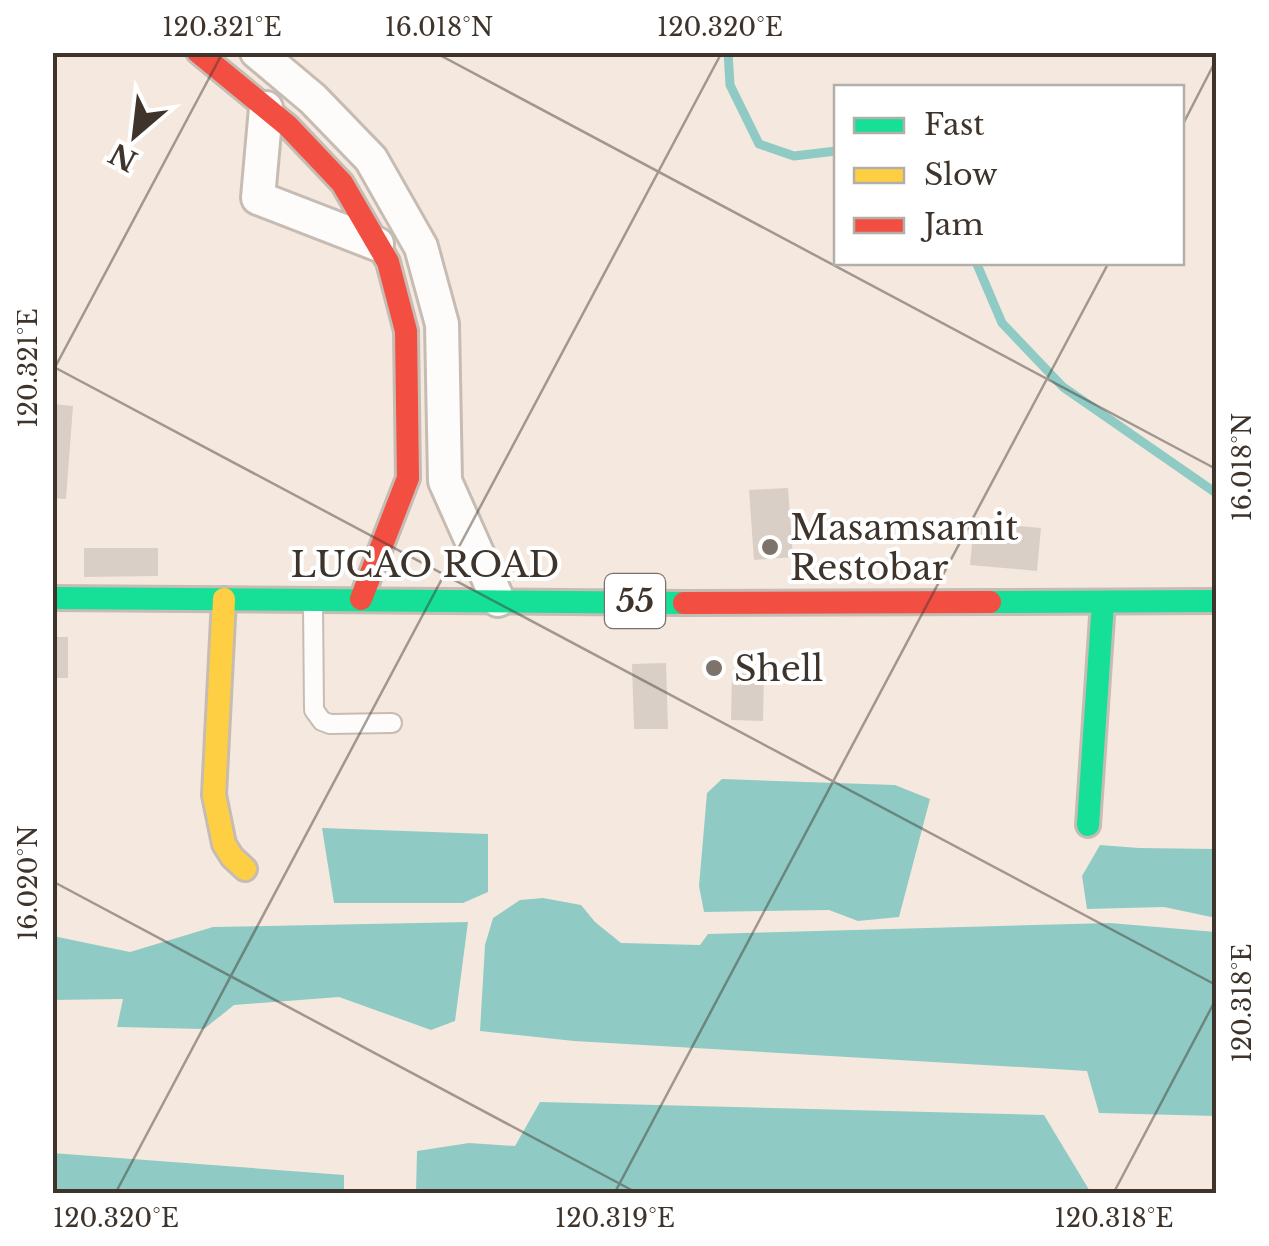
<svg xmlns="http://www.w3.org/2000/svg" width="1269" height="1246" viewBox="0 0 1269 1246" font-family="'Libre Baskerville',serif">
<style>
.water{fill:#8fcbc4}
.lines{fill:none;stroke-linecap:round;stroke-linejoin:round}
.stream{stroke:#8fcbc4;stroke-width:9}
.building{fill:#d9cfc6}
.lane-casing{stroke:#c6bcb3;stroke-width:22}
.street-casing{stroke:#c6bcb3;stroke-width:38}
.fast-casing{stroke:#c6bcb3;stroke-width:28}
.slow-casing{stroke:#c6bcb3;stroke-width:28}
.jam-casing{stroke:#c6bcb3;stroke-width:28}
.lane{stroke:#fefcfa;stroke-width:18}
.street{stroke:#fefcfa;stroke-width:32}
.fast{stroke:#16e098;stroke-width:22}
.slow{stroke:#ffcf43;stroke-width:22}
.jam{stroke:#f24e42;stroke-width:22}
.ticks{fill:none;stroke:#3e342b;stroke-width:2.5;stroke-opacity:0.45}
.poi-dot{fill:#7e736a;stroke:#fff;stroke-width:4}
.labels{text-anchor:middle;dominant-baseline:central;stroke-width:8;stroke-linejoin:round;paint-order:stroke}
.shield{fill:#fff;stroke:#78716b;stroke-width:2.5}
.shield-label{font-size:32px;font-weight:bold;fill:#3e342b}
.poi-label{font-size:35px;fill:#3e342b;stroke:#fff;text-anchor:start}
.street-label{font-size:35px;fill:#3e342b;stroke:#fff}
.neatline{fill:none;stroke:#3e342b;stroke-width:4}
.ticks-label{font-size:25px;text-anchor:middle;fill:#3e342b}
</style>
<rect width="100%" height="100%" fill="#f5e9df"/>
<g class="water">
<path d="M722 779 895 785 930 799 899 917 858 921 829 910 704 912 699 886 707 793Z"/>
<path d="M322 828 488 834V892L463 903H334Z"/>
<path d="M1100 845 1139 848 1216 849V918L1164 907 1087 909 1082 876Z"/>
<path d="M543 898 581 905 595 922 621 943 700 945 708 934 1110 923 1216 932V1116L1099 1113 1087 1071 574 1041 480 1031 485 945 493 918 520 900Z"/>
<path d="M468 922 455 1021 431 1030 339 997 234 1005 204 1029 117 1027 123 999 53 1000V936L130 952 213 927Z"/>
<path d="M540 1102 1044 1115 1091 1193H1098H416L417 1151 469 1143 515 1146Z"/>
<path d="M52 1153 344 1175V1193H53Z"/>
</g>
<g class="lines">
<g class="stream">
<path d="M728 52 730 85 759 144 794 156 836 151"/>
<path d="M976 262 1002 323 1063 387 1216 493"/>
</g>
</g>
<g class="building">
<path d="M52 404 73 406 66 499 52 498Z"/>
<path d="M788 488 793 557 754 560 749 490Z"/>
<path d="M974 522 1041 528 1037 571 970 565Z"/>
<path d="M84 548H158V576L84 577Z"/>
<rect x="52" y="637" width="16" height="41"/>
<path d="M666 663 668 729H634L632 664Z"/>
<path d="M732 673 764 674 763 721 731 720Z"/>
</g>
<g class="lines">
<g class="lane-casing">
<path id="lane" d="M313 604 314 710 322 721 330 724 392 723"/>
</g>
<g class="street-casing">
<g id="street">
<path d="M257 52 313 99 371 159 421 247 442 324 445 481 498 600"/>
<path d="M266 108 258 198 377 244"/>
</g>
</g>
<g class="fast-casing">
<g id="fast">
<path d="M52 598 684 603"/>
<path d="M990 602 1216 601"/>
<path d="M1088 825 1103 602"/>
</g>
</g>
<g class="slow-casing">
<path id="slow" d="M224 599 214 795 224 844 232 857 245 869"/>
</g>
<g class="jam-casing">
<g id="jam">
<path d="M198 52 288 126 342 183 388 262 406 331 408 478 361 599"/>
<path d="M684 603 990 602"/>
</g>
</g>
<use href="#lane" class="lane"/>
<use href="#street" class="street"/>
<use href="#fast" class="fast"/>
<use href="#slow" class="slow"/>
<use href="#jam" class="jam"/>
</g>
<path class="ticks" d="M434 52 1216 469M1182 126 1216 60M52 366 1216 985M52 373 223 52M52 881 639 1194M115 1194 722 52M614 1194 1109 262M1113 1194 1216 999"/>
<g class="poi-dot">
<circle cx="770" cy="547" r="10"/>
<circle cx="714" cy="668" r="10"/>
</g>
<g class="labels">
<rect class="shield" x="605" y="574" width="60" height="54" rx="8"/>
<g class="shield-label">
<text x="635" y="601">55</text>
</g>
<g class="poi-label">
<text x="790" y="527">Masamsamit<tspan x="790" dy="40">Restobar</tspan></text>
<text x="734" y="668">Shell</text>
</g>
<g class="street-label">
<text x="425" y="564">LUCAO ROAD</text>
</g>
</g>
<rect width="1269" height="1246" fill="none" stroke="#ffffff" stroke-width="110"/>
<rect x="834" y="85" width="350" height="180" fill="#ffffff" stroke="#b2aeaa" stroke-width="2.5"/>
<rect x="854" y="118" width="50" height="15" fill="#16e098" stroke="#b2aeaa" stroke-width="2.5"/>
<text x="924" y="135" font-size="30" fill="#3e342b">Fast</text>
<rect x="854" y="168" width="50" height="15" fill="#ffcf43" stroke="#b2aeaa" stroke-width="2.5"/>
<text x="924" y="185" font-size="30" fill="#3e342b">Slow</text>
<rect x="854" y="218" width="50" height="15" fill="#f24e42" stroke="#b2aeaa" stroke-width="2.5"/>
<text x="924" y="235" font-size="30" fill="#3e342b">Jam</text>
<g transform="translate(135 135) rotate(208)" stroke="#ffffff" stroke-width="8" paint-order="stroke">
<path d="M0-8L18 38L0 25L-18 38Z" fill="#3e342b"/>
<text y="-15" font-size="28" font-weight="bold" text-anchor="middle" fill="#3e342b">N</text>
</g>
<rect x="55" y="55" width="1159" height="1136" class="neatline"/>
<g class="ticks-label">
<text x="222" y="36">120.321°E</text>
<text x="439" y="36">16.018°N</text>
<text x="720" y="36">120.320°E</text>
<text transform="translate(28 368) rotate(-90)" y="9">120.321°E</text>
<text transform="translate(1242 467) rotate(-90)" y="9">16.018°N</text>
<text transform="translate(28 883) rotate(-90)" y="9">16.020°N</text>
<text transform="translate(1242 1003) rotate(-90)" y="9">120.318°E</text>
<text x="116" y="1227">120.320°E</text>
<text x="615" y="1227">120.319°E</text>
<text x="1114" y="1227">120.318°E</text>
</g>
</svg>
